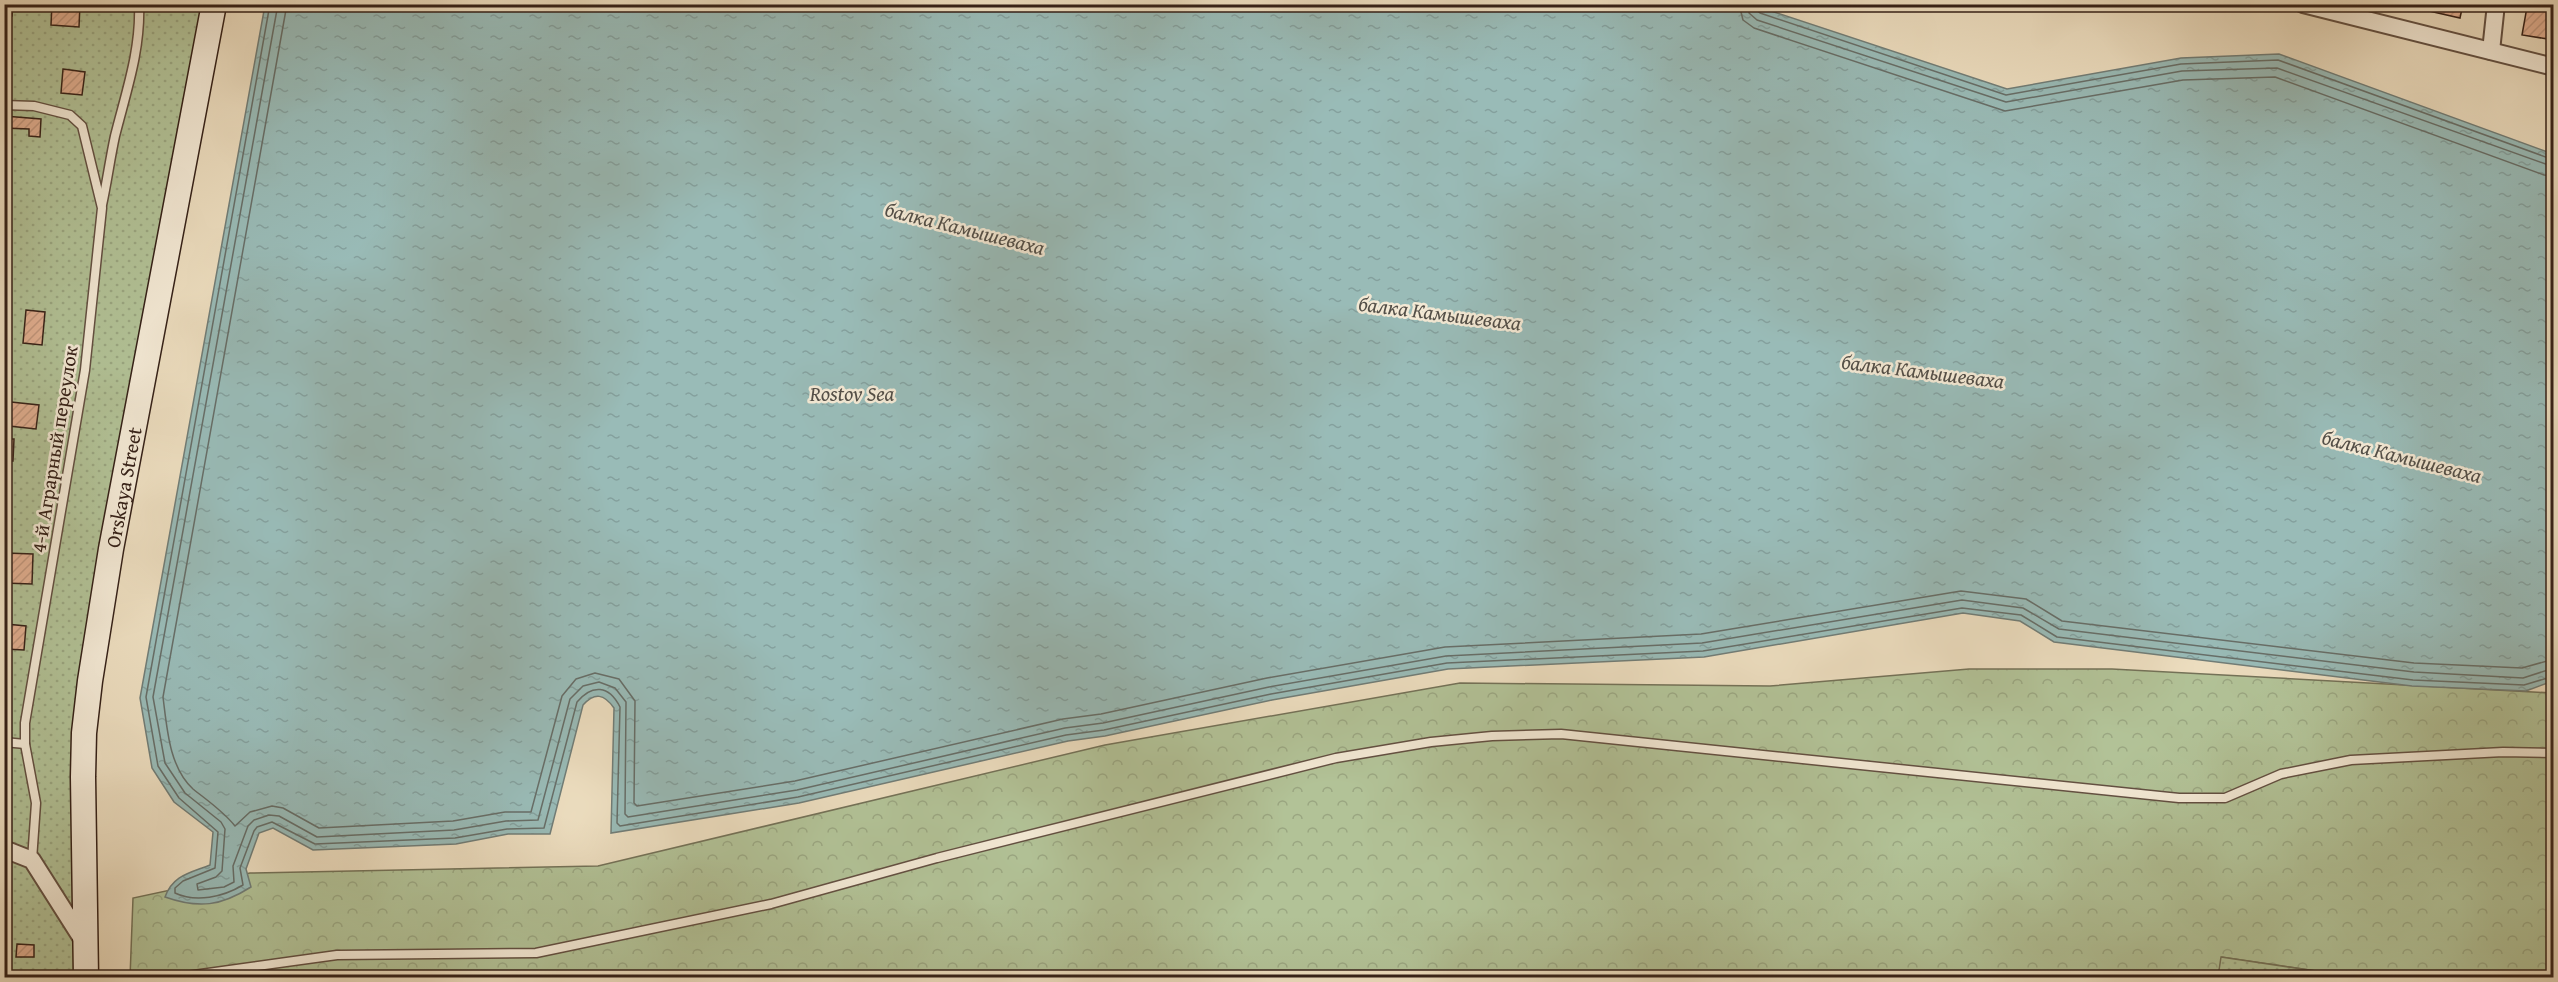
<svg xmlns="http://www.w3.org/2000/svg" width="2558" height="982" viewBox="0 0 2558 982" font-family="'Gentium Book Plus',serif">
<style>
.forest{fill:url(#forest-crowns);stroke:#747258;stroke-width:1.5}
.garden{fill:url(#garden-dots);stroke:#747258;stroke-width:1.5}
.water{fill:url(#water-ripples);stroke:#717d77;stroke-width:1.5}
.lines{fill:none;stroke-linecap:round;stroke-linejoin:round}
.shore{stroke:#676e68;stroke-width:1.5}
.building{fill:url(#building-hatch);stroke:#352118;stroke-width:1.5}
.lane-casing{stroke:#635042;stroke-width:11}
.street-casing{stroke:#635042;stroke-width:20}
.secondary-casing{stroke:#352118;stroke-width:27}
.lane{stroke:#f3e9d5;stroke-width:8}
.street{stroke:#f3e9d5;stroke-width:16}
.secondary{stroke:#f3e9d5;stroke-width:24}
.labels{text-anchor:middle;dominant-baseline:central;stroke-width:5;stroke-linejoin:round;paint-order:stroke}
.street-label{font-size:20px;fill:#352118;stroke:#f3e9d5}
.water-label{font-size:21px;font-style:italic;fill:#534f48;stroke:#f3e9d5}
</style>
<defs>
<pattern id="forest-crowns" width="20" height="18" patternUnits="userSpaceOnUse" patternTransform="scale(1.5)"><rect width="20" height="18" fill="#b2c297"/><path d="M2 6a3 3 0 1 1 6 0M12 15a3 3 0 1 1 6 0" fill="none" stroke="#9aa681"/></pattern>
<pattern id="garden-dots" width="8" height="8" patternUnits="userSpaceOnUse" patternTransform="scale(1.5)"><rect width="8" height="8" fill="#b2c297"/><path d="M2 2h.1M6 6h.1" fill="none" stroke="#9aa681" stroke-width="1.8" stroke-linecap="round"/></pattern>
<pattern id="water-ripples" width="26" height="14" patternUnits="userSpaceOnUse" patternTransform="scale(1.5)"><rect width="26" height="14" fill="#99bbb7"/><path d="M2 4q2-2 4 0t4 0M15 11q2-2 4 0t4 0" fill="none" stroke="#84a09d"/></pattern>
<pattern id="building-hatch" width="6" height="6" patternUnits="userSpaceOnUse" patternTransform="scale(1.5)"><rect width="6" height="6" fill="#e2b092"/><path d="M-1 1l2-2M0 6l6-6M5 7l2-2" fill="none" stroke="#c2977d"/></pattern>
</defs>
<rect width="100%" height="100%" fill="#ecddbf"/>
<filter id="stains"><feTurbulence type="fractalNoise" baseFrequency=".00333" numOctaves="4"/><feColorMatrix values="0 0 0 0 .2 0 0 0 0 .09 0 0 0 0 .02 0 0 0 .5 -.17"/></filter>
<radialGradient id="worn" r=".72"><stop offset=".6" stop-color="#630" stop-opacity="0"/><stop offset="1" stop-color="#630" stop-opacity=".3"/></radialGradient>
<path class="forest" d="M1969 669H2112L2553 693V977H2356L2222 957 2218 978H130L133 898 250 873 598 866 1105 745 1460 683 1770 686Z"/>
<g class="garden">
<path d="M5 5H207L85 653 77 977 5 978Z"/>
<path d="M2221 957 2356 977H2218Z"/>
</g>
<path class="water" d="M265 5H1753L2007 89 2181 58 2279 54 2553 154V681L2526 691 2412 686 2054 642 2020 621 1963 613 1704 657 1448 669 1272 700 1105 736 1068 741 799 803 611 833 614 708C604 694 595 692 583 705L550 834H508L456 844 313 850 273 828 259 833 246 869 251 887C221 906 199 909 165 897 173 875 190 873 210 865L213 832 174 802 152 768 140 698Z"/>
<g class="lines">
<g class="shore">
<path d="M270 4 146 697 158 766 179 798 218 832 215 868 183 881 175 888V893C196 903 223 897 243 885L240 868 254 831 257 827 272 822 315 844 455 838 507 829 544 828 577 702C592 684 609 685 620 707L617 823 620 826 798 797 1066 735 1104 730 1271 694 1447 663 1703 651 1962 608 2021 615 2057 637 2413 680 2524 685 2554 676"/>
<path d="M278 4 153 697 165 763 185 793 221 822 225 829 222 871 216 877 197 884 198 890 224 887 234 882 233 866 248 826 254 820 269 815 279 816 317 837 454 830 506 821 538 820 570 699 583 686 599 682 615 688 626 702 625 814 628 817 797 790 1065 728 1103 723 1269 687 1446 656 1702 643 1962 600 2023 608 2059 629 2414 672 2523 678 2554 668"/>
<path d="M287 4 163 697C167 728 169 767 193 789 208 801 223 811 235 826L250 812 272 806 283 808 319 828 453 821 505 812H531L562 696 576 679 595 673 619 679 635 701 634 803 637 806 795 781 1063 719 1101 714 1267 678 1445 647 1701 634 1961 591 2026 599 2062 621 2414 663 2522 668 2554 659"/>
<path d="M1739 4 1743 20 1754 28 2005 111 2183 80 2275 77 2544 175 2554 176"/>
<path d="M1748 4 1749 13 1757 20 2006 102 2182 71 2277 68 2554 167"/>
<path d="M1755 4 1756 10 1760 13 2006 95 2181 64 2278 60 2554 160"/>
</g>
</g>
<g class="building">
<path d="M4 4 13 5 12 16H4Z"/>
<path d="M52 4H80L79 27 51 25Z"/>
<path d="M2421 4H2463L2460 18 2420 9Z"/>
<path d="M2527 7 2554 12V40L2522 35Z"/>
<path d="M4 28H11V43L4 42Z"/>
<path d="M63 69 85 72 82 95 61 93Z"/>
<path d="M4 116 41 119 40 137 29 136V129L4 128Z"/>
<path d="M26 310 45 312 42 345 23 343Z"/>
<path d="M11 402 39 405 36 429 9 426Z"/>
<path d="M4 439H14L13 461H4Z"/>
<path d="M6 553 33 554 32 584 4 583Z"/>
<path d="M6 624 26 626 24 650 5 649Z"/>
<path d="M4 898 11 899 6 925H4Z"/>
<path d="M17 944 34 945V957H16Z"/>
</g>
<g class="lines">
<g class="lane-casing">
<g id="lane">
<path d="M4 105 34 106 70 115 82 126 102 208 85 370 25 723V744L36 803 32 860"/>
<path d="M102 205C107 182 110 159 115 136 126 92 141 50 139 4"/>
<path d="M4 742 25 744"/>
<path d="M172 978 337 955 536 953 771 904 937 858 1336 758 1431 742 1492 736 1561 734 2179 798H2225L2281 774 2351 760 2503 752 2554 753"/>
</g>
</g>
<g class="street-casing">
<g id="street">
<path d="M2303 4 2554 67"/>
<path d="M2491 51 2496 4"/>
<path d="M4 849 32 860 84 942"/>
</g>
</g>
<g class="secondary-casing">
<g id="secondary">
<path id="s1" d="M86 978 83 777 84 733 90 681 111 549 214 4"/>
</g>
</g>
<use href="#lane" class="lane"/>
<use href="#street" class="street"/>
<use href="#secondary" class="secondary"/>
</g>
<g class="labels">
<g class="street-label">
<text transform="translate(54 449) rotate(-81)">4-й Аграрный переулок</text>
<text stroke="none"><textPath href="#s1" startOffset="494">Orskaya Street</textPath></text>
</g>
<g class="water-label">
<text transform="translate(965 228) rotate(14)">балка Камышеваха</text>
<text transform="translate(1440 313) rotate(7)">балка Камышеваха</text>
<text transform="translate(1923 371) rotate(7)">балка Камышеваха</text>
<text x="852" y="393">Rostov Sea</text>
<text transform="translate(2402 456) rotate(14)">балка Камышеваха</text>
</g>
</g>
<rect width="2558" height="982" fill="none" stroke="#ecddbf" stroke-width="24"/>
<rect x="6" y="6" width="2546" height="970" fill="none" stroke="#352118" stroke-width="3"/>
<rect x="12" y="12" width="2534" height="958" fill="none" stroke="#352118" stroke-width="1.5"/>
<rect width="100%" height="100%" filter="url(#stains)"/>
<rect width="100%" height="100%" fill="url(#worn)"/>
</svg>
